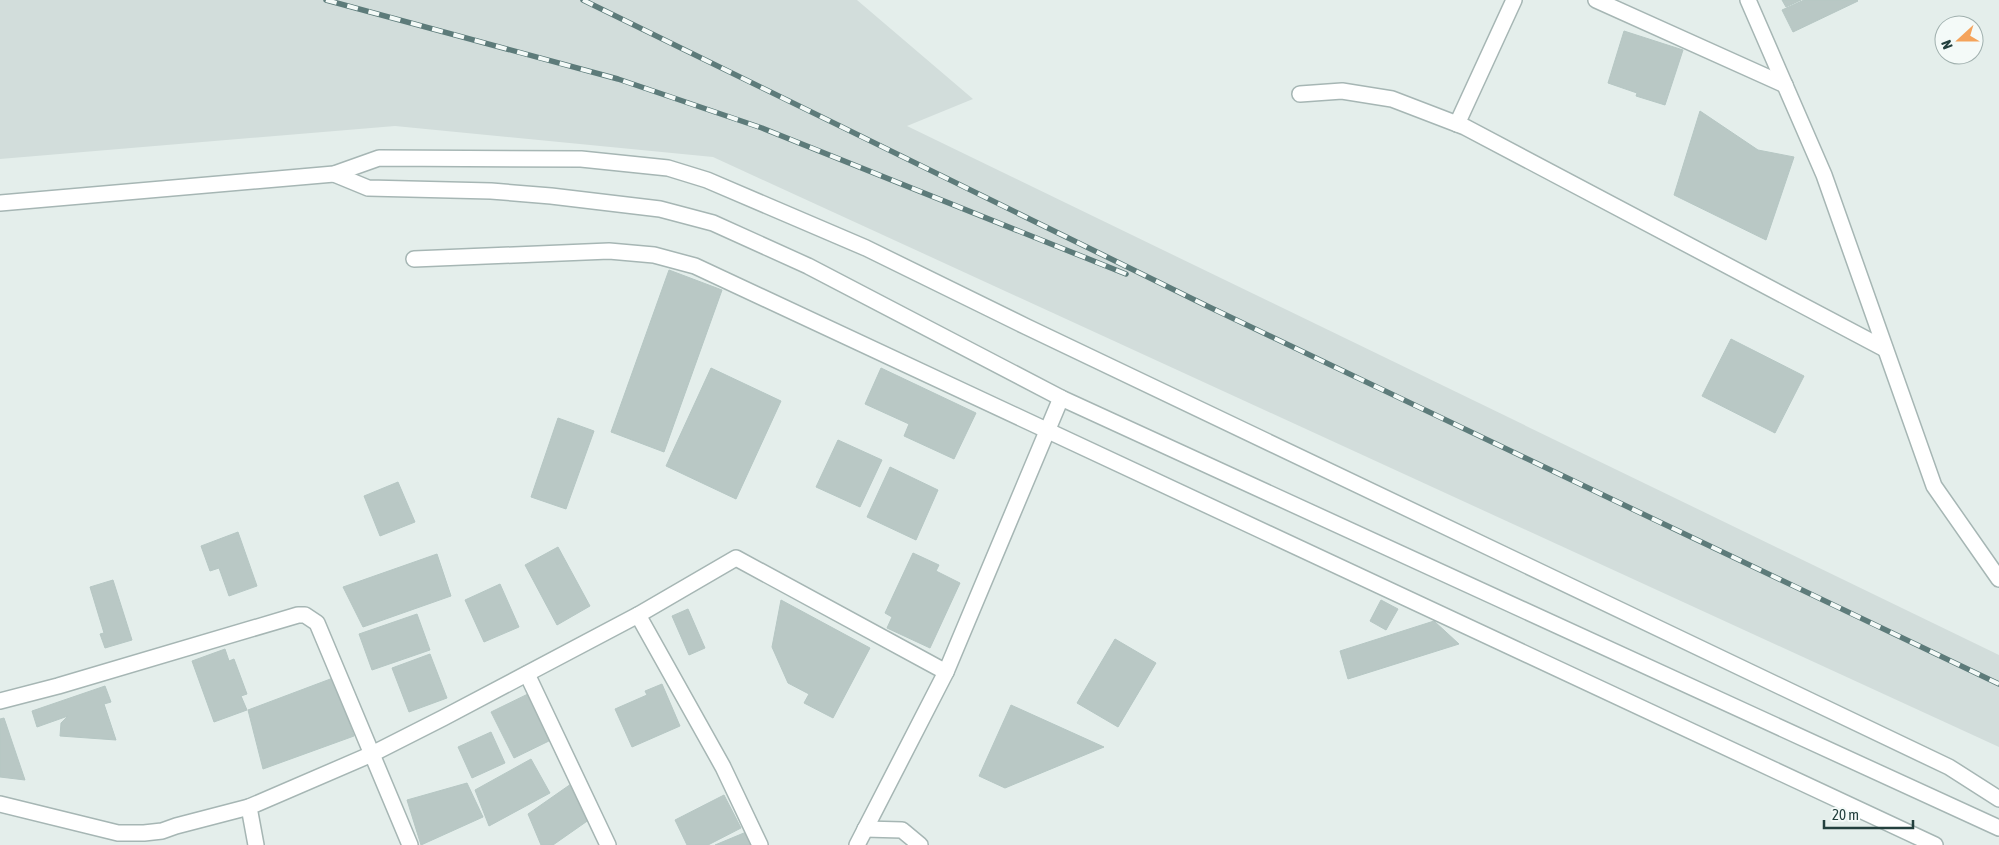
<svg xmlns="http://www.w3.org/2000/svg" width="1999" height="845" viewBox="0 0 1999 845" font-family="'Asap Condensed',sans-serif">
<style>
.built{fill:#d2dddb}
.building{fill:#b9c8c5;stroke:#b6c7c4}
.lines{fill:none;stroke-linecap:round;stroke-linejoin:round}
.lane-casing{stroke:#a6b6b4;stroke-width:18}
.street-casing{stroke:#a6b6b4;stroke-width:18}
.lane{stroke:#fff;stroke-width:15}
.street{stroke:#fff;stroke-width:15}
.rail-casing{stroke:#5d7b7a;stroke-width:5.5}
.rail{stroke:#f4faf8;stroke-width:4;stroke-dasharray:11;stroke-linecap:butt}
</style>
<rect width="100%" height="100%" fill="#e4eeeb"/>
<path class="built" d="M0 0H857L973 99 907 126 1999 655V747L713 157 395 126 0 159Z"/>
<g class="building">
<path d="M1782 0H1801L1786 7Z"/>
<path d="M1804 0H1857L1858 1 1793 32 1782 10Z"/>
<path d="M1624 31 1683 50 1665 105 1636 96 1637 93 1608 83Z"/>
<path d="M1700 111 1758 150 1794 157 1766 240 1674 195Z"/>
<path d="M669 270 722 290 664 452 611 432Z"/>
<path d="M1731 339 1804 376 1775 433 1702 396Z"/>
<path d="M711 368 781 401 736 499 666 466Z"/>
<path d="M881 368 976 413 954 459 904 436 909 424 865 404Z"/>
<path d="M558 418 594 431 566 509 531 497Z"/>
<path d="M838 440 882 460 860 507 816 487Z"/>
<path d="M890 467 938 490 916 540 867 517Z"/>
<path d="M398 482 415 522 380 536 364 496Z"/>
<path d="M238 532 257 586 229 596 219 568 210 571 201 546Z"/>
<path d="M558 547 590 606 557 625 525 565Z"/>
<path d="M913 553 939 565 936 571 960 583 930 648 887 628 892 617 885 613Z"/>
<path d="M437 554 451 596 363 627 343 587Z"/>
<path d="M113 580 132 640 105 648 100 634 104 633 90 587Z"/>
<path d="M500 584 519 627 484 642 465 600Z"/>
<path d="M781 600 870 648 833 718 804 703 809 694 788 683 772 647Z"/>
<path d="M1381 600 1398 609 1386 630 1370 621Z"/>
<path d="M688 609 705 648 689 655 672 616Z"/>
<path d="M417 614 430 650 372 670 359 634Z"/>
<path d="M1434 621 1459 644 1348 679 1340 651Z"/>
<path d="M1115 639 1156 663 1118 727 1077 703Z"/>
<path d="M225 649 229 661 234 659 247 694 241 696 247 710 214 722 192 661Z"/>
<path d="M430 654 447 698 409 712 392 668Z"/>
<path d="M333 678 354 736 263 769 248 710Z"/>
<path d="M662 684 680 726 632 747 615 709 647 695 645 691Z"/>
<path d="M105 686 111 702 104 704 116 740 60 736 61 723 68 716 37 727 32 711Z"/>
<path d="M532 692 555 738 514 758 491 712Z"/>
<path d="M1011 705 1104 747 1005 788 979 776Z"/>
<path d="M4 718 25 780 0 777V719Z"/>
<path d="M491 732 505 763 472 778 458 747Z"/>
<path d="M531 759 550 793 489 826 475 790Z"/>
<path d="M467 783 483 817 421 845 407 800Z"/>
<path d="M571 784 593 817 553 845H541L528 814Z"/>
<path d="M724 795 741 828 708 845H687L675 820Z"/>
<path d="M751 830 757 845H715Z"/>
</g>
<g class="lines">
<g class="lane-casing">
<g id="lane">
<path d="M1596 0 1785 85"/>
<path d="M1300 94 1342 91 1392 99 1465 127 1885 349"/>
<path d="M1457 124 1514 0"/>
</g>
</g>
<g class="street-casing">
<g id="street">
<path d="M1748 0 1824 175 1934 486 1999 579"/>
<path d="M334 174 368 188 491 191 551 196 660 209 713 223 808 266 1061 398 1999 828"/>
<path d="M0 203 334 174 379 158 581 159 668 168 707 180 866 248 1027 327 1949 767 1999 799"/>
<path d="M414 259 609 251 654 255 695 266 1935 845"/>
<path d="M638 615 723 767 760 845"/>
<path d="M527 674 608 845"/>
<path d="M0 701 58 686 298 615H305L317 623 410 845"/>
<path d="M0 804 118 833H144L162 831 176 826 249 807"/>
<path d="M865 829 902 830 920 845"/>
<path d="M256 845 249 807 372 754 443 718 638 615 736 558 946 672"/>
<path d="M857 845 946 672 1061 398"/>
</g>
</g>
<use href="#lane" class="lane"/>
<use href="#street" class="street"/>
<g class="rail-casing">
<g id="rail">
<path d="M326 0 618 79 762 128 1126 274"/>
<path d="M583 0 1205 305 1999 684"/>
</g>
</g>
<use href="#rail" class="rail"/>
</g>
<g transform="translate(1959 40) rotate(249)"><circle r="24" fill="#f4faf8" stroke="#a0b0ae"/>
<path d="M0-4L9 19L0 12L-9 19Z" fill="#f4a35b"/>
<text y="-8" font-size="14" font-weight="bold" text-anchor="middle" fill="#23403e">N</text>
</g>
<path d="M1824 820v8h89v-8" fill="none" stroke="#23403e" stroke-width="2.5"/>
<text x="1832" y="820" font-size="15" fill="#23403e" stroke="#f4faf8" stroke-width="4" paint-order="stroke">20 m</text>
</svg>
